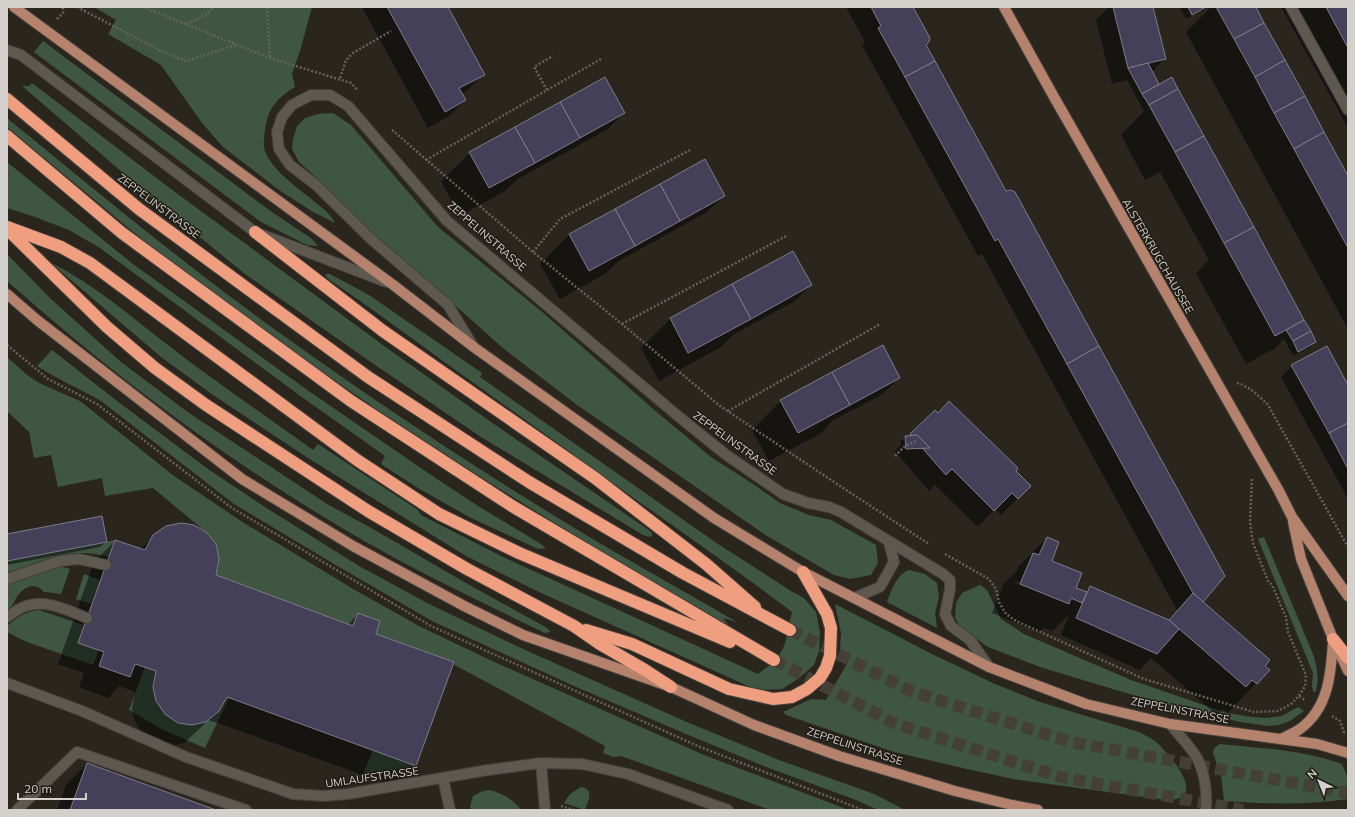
<svg xmlns="http://www.w3.org/2000/svg" width="1355" height="817" viewBox="0 0 1355 817" font-family="Mulish,sans-serif">
<style>
.green{fill:#3f5643}
.shadow{fill:#0007;fill-rule:evenodd}
.building{fill:#454059;stroke:#7e7c87}
.lines{fill:none;stroke-linecap:round;stroke-linejoin:round}
.highway-tunnel{stroke:#444038;stroke-width:12;stroke-dasharray:12 6;stroke-linecap:butt}
.minor-casing{stroke:#44413b;stroke-width:12}
.major-casing{stroke:#44413b;stroke-width:12}
.highway-casing{stroke:#44413b;stroke-width:14}
.path{stroke:#66625b;stroke-width:2.5;stroke-dasharray:2 2;stroke-linecap:butt}
.minor{stroke:#5e5950;stroke-width:10}
.major{stroke:#b5836d;stroke-width:10}
.highway{stroke:#ef9f80;stroke-width:12}
.labels{text-anchor:middle;dominant-baseline:central;stroke-width:3;stroke-linejoin:round;paint-order:stroke}
.street-label{font-size:11px;fill:#d4d1cc;stroke:#201c15}
</style>
<rect width="100%" height="100%" fill="#2a261e"/>
<g class="green">
<path d="M94 7H312L300 51 292 74 295 87C277 98 268 108 265 130 264 136 263 145 265 151 273 172 300 189 316 203 324 209 331 215 335 223L313 212 279 190 223 147 202 123 161 65 108 34 116 20Z"/>
<path d="M43 41 269 210 312 239 318 246 307 245 261 222 34 52Z"/>
<path d="M32 83 171 189 387 348 491 422 646 528 652 533V536L649 537 643 535 481 437 375 365 245 274 158 203 22 86H29Z"/>
<path d="M333 113 351 125 438 227 541 311 659 414 711 457 756 486 780 503 809 515 831 520 876 545 878 563 871 575 850 579 834 575 767 536 577 405 504 349 448 299 373 234 320 181 299 162 292 149 293 139 297 126 305 118 318 114Z"/>
<path d="M7 118C96 191 184 264 277 331 385 409 498 483 613 551 654 575 696 598 737 622L723 618 731 629 714 617 608 556 482 478 379 411 271 336 138 236 7 127Z"/>
<path d="M7 162 133 264 303 387 428 473 478 506 541 544 546 548 538 549 471 518 418 488 381 464 385 456 299 395 100 248 69 230 35 217 7 208Z"/>
<path d="M7 254 51 299 121 362 189 413 327 504 373 529 466 583 547 628 551 632 545 633C485 604 424 575 366 542 237 468 117 379 7 281Z"/>
<path d="M51 263C94 284 130 316 168 345 215 382 265 415 313 450L318 444 418 510 421 515 503 557 758 674C768 667 779 658 784 646 788 636 789 623 792 612 729 564 664 520 600 474 559 444 517 414 475 384 426 349 377 312 327 278L325 274H330L369 295 482 373 480 377 715 542 791 591 804 598 816 612 820 632 819 651 814 665 798 679 782 689 757 690 539 592 466 556 308 458 213 395 161 357Z"/>
<path d="M52 350 117 401 208 469 265 507 359 566 429 604 523 649 689 723 779 760 874 794 905 810H878L856 800 766 767 686 734 574 686 432 621 334 564 234 504 101 401C80 389 57 379 37 366Z"/>
<path d="M7 357 26 374 39 383 80 401 174 476 244 523 355 590 419 626 490 660 704 755 849 810H770L621 756 613 757 603 753 605 746 453 664 454 662 376 634 380 621 358 613 353 626 216 575 219 559 216 544 206 532 153 488 105 496 102 478 58 487 51 455 34 458 29 432 7 411Z"/>
<path d="M1264 537 1313 654C1317 667 1320 679 1315 693L1313 691C1311 685 1313 679 1313 673L1258 539Z"/>
<path d="M115 540 108 557C74 545 40 562 7 573V561Z"/>
<path d="M59 566 70 569 61 594C56 593 50 593 45 592 41 591 44 591 40 588 33 584 25 587 20 593 13 600 16 604 7 610V585Z"/>
<path d="M909 570 925 574 937 583 939 597 935 613 937 628 887 602C892 589 896 575 909 570Z"/>
<path d="M84 574 100 580 91 604 76 599Z"/>
<path d="M980 585 987 590 1001 619 1024 634 1131 680 1227 713 1252 717 1266 718 1282 716 1298 707 1304 711 1290 721 1279 725 1268 726 1240 722 1158 702 1116 690 1040 667 988 647 960 627 955 617 956 603 962 593Z"/>
<path d="M835 604 932 654 995 684 1040 702 1139 732C1144 735 1150 737 1155 741 1168 753 1211 800 1167 800L1013 779 963 768 894 752 786 715 783 712 811 699 826 700 848 662 840 650 841 633Z"/>
<path d="M39 610 84 625 78 643 99 650 93 665 27 642 7 632V626C19 616 24 612 39 610Z"/>
<path d="M145 667 156 671 153 687 192 725C213 721 217 716 227 697L229 698 205 748 163 730 129 710Z"/>
<path d="M1220 744C1261 748 1303 750 1342 764L1348 778V799C1307 805 1266 804 1224 801L1221 775 1213 753 1214 748Z"/>
<path d="M373 750 416 766 362 776Z"/>
<path d="M581 787C595 789 588 801 585 810L564 803 570 794Z"/>
<path d="M490 790C503 794 513 799 521 810H471L470 806 473 796 483 791Z"/>
</g>
<g class="shadow">
<path d="M362 7H446L483 74 467 91 461 94 465 100 449 116 428 128Z"/>
<path d="M846 7H912L925 45 1202 602 1268 670 1228 713 1223 709 1217 715 1151 658 1140 670 1061 635 1069 615 1052 631 1044 628 1039 632 992 613 1004 583 1017 571 1018 567 1047 538 1050 561 1074 588 1085 592 1090 587 1167 620 1177 610 982 254 978 256 862 45 865 42ZM1016 581 1026 585 1024 587 1015 583Z"/>
<path d="M1109 7H1152L1165 58 1152 72 1159 85 1172 79 1315 341 1310 347 1293 356 1284 339 1274 349 1246 364 1196 273 1209 260 1160 172 1145 180 1121 135 1144 111 1127 80 1112 84 1096 20ZM1235 236V239L1220 246V245Z"/>
<path d="M1180 7H1209L1186 19Z"/>
<path d="M1211 7H1254L1348 178V329L1186 32Z"/>
<path d="M1281 7H1348V128Z"/>
<path d="M624 113 608 129 518 179 505 191 460 216 441 181 470 153Z"/>
<path d="M724 196 707 212 617 262 605 274 560 299 540 264 569 235 615 210Z"/>
<path d="M793 252 811 285 795 301 733 335 721 347 659 381 641 348 670 319Z"/>
<path d="M1292 366 1348 387V496L1347 497 1281 377Z"/>
<path d="M899 378 883 394 832 421 820 434 769 461 752 430 781 401Z"/>
<path d="M935 411 1014 471 1030 486 1001 515 995 509 978 527 935 485 929 491 895 451 901 445 900 442 906 437 910 436Z"/>
<path d="M7 535 106 542 100 547 7 565Z"/>
<path d="M154 536 215 576 348 625 358 614 374 634 415 765 394 786 209 720 184 743 170 746 144 735 135 722 132 709 135 692 119 686 108 698 79 687 84 673 58 664 94 562 115 541 140 550Z"/>
<path d="M87 764 213 810H57L66 785Z"/>
</g>
<g class="building">
<path d="M387 7H448L485 75 459 88 466 100 445 112Z"/>
<path d="M871 7H913L930 38 929 42 926 45 935 61 905 77 878 28 881 26Z"/>
<path d="M1113 7H1153L1166 59 1128 68Z"/>
<path d="M1188 7H1206L1192 15Z"/>
<path d="M1216 7H1256L1264 23 1234 39Z"/>
<path d="M1326 7H1348V48Z"/>
<path d="M1264 23 1285 60 1255 77 1234 39Z"/>
<path d="M1285 60 1305 96 1274 113 1255 77Z"/>
<path d="M935 61 1006 191 1011 190 1015 192 1099 346 1067 364 998 239 995 241 905 77Z"/>
<path d="M1148 63 1159 84 1142 94 1128 68Z"/>
<path d="M605 77 625 113 580 138 560 102Z"/>
<path d="M1172 77 1178 89 1149 105 1142 94Z"/>
<path d="M1178 89 1204 136 1175 152 1149 105Z"/>
<path d="M1305 96 1324 132 1294 149 1274 113Z"/>
<path d="M560 102 580 138 535 163 515 127Z"/>
<path d="M515 127 535 163 489 188 469 152Z"/>
<path d="M1324 132 1348 176V248L1294 149Z"/>
<path d="M1204 136 1254 227 1224 243 1175 152Z"/>
<path d="M705 159 725 196 680 221 660 184Z"/>
<path d="M660 184 680 221 635 246 615 209Z"/>
<path d="M615 209 635 246 589 271 569 234Z"/>
<path d="M1254 227 1304 320 1275 336 1224 243Z"/>
<path d="M793 251 812 285 751 319 732 284Z"/>
<path d="M732 284 751 319 688 353 670 318Z"/>
<path d="M1304 320 1311 331 1293 341 1286 330Z"/>
<path d="M1311 331 1316 342 1298 352 1293 341Z"/>
<path d="M883 345 900 378 850 405 832 372Z"/>
<path d="M1099 346 1225 576 1203 602 1193 593 1067 364Z"/>
<path d="M1327 346 1348 385V423L1329 433 1291 365Z"/>
<path d="M832 372 850 405 798 433 780 400Z"/>
<path d="M949 401 1018 468 1016 471 1031 486 1018 499 1012 493 994 511 952 469 946 475 910 434 935 410 938 413Z"/>
<path d="M1348 423V469L1329 433Z"/>
<path d="M917 435 930 448 906 449 905 436Z"/>
<path d="M102 516 107 542 7 561V534Z"/>
<path d="M181 523 194 525 206 532 216 544 219 559 216 575 353 626 358 613 380 621 376 634 454 662 416 766 227 697 219 711 206 722 192 725 178 723 165 714 156 701 153 687 156 671 135 664 130 677 99 666 104 652 78 643 115 540 145 550 153 535 166 526Z"/>
<path d="M1047 537 1059 542 1052 561 1082 573 1076 588 1087 592 1082 603 1071 598 1069 604 1020 584 1033 553 1039 555Z"/>
<path d="M1090 586 1169 620 1179 629 1157 654 1076 618Z"/>
<path d="M1193 593 1270 660 1265 666 1270 670 1257 684 1252 680 1246 687 1169 620Z"/>
<path d="M87 763 216 810H70Z"/>
</g>
<g class="lines">
<g class="highway-tunnel">
<path d="M790 630 913 692 1071 742 1348 793"/>
<path d="M774 660 896 724 1061 777 1243 810"/>
</g>
<g class="minor-casing">
<g id="minor">
<path d="M1291 7 1348 110"/>
<path d="M7 50 21 55 255 232 386 282"/>
<path d="M473 346 448 305 371 239 316 185 290 165 279 149 277 132 282 117 292 105 311 95H330L348 106 447 221 678 416 725 454 783 494 808 503 829 507 841 512 943 574 950 580V589L945 614 951 626 970 640 989 667"/>
<path d="M7 579 60 561 79 559 106 565"/>
<path d="M854 598 880 587 894 562 889 542"/>
<path d="M7 617C13 613 19 608 26 606 47 599 67 610 87 618"/>
<path d="M7 683 82 711 186 757 293 794 324 796 348 794 488 770 541 763 582 764 628 774 728 810"/>
<path d="M1170 724C1179 735 1190 746 1197 758 1205 773 1207 793 1206 810"/>
<path d="M541 763 545 810"/>
<path d="M443 778 450 810"/>
<path d="M17 810 77 752 246 810"/>
</g>
</g>
<g class="major-casing">
<g id="major">
<path d="M14 7 392 284 475 348 714 518 803 572 989 667 1086 704 1170 724 1317 744 1348 753"/>
<path d="M1004 7 1054 97 1279 491 1292 517 1348 596"/>
<path d="M7 294 37 320 242 479 353 546 466 607 523 635 671 687 754 725 839 756 955 791 1012 805 1038 810"/>
<path d="M1293 522 1301 559 1333 639 1348 671"/>
<path d="M1281 739C1287 736 1294 733 1300 729 1329 708 1331 673 1333 641"/>
</g>
</g>
<g class="highway-casing">
<g id="highway">
<path d="M7 99 139 209 368 377 529 482 683 573 790 630"/>
<path d="M7 136 122 233 351 401 512 506 774 660"/>
<path d="M7 227 61 247 90 263 357 460 439 514 519 553 730 642"/>
<path d="M7 229 107 327 155 368 206 405 368 511 467 569 574 626 600 644 645 670 671 687"/>
<path d="M255 232 383 331 595 478 706 564 755 607"/>
<path d="M586 630 632 644 729 689 773 699 792 697 807 689 820 678 826 668 830 656 831 628 827 614 803 572"/>
<path d="M1333 639 1348 658"/>
</g>
</g>
<g class="path">
<path d="M77 7 165 53 186 61 236 45"/>
<path d="M143 7 270 58 351 83 358 91"/>
<path d="M267 7 270 58"/>
<path d="M57 19 63 13V7"/>
<path d="M187 24 205 15 214 7"/>
<path d="M340 78 346 60 353 53 391 31"/>
<path d="M547 90 534 67 553 56"/>
<path d="M392 130 533 252 622 324 720 406 843 488 929 544"/>
<path d="M426 160 601 59"/>
<path d="M533 252 560 219 690 150"/>
<path d="M622 324 788 235"/>
<path d="M7 345 48 379 97 404 232 508 431 626 700 747 863 810"/>
<path d="M1237 383C1249 386 1260 397 1268 405L1348 547"/>
<path d="M728 411 880 324"/>
<path d="M895 456 905 446 916 441"/>
<path d="M1252 479 1250 522 1253 543 1268 581 1272 585 1286 617 1288 632 1306 675 1305 686 1299 696"/>
<path d="M945 554 989 579 996 589 999 602 1006 614 1016 621 1144 679 1254 712 1278 711 1291 704 1299 696 1305 700"/>
<path d="M1332 716 1340 721 1345 735"/>
<path d="M561 806 574 810"/>
</g>
<use href="#minor" class="minor"/>
<use href="#major" class="major"/>
<use href="#highway" class="highway"/>
</g>
<g class="labels">
<g class="street-label">
<text transform="translate(159 206) rotate(37)">ZEPPELINSTRASSE</text>
<text transform="translate(487 236) rotate(41)">ZEPPELINSTRASSE</text>
<text transform="translate(1158 256) rotate(60)">ALSTERKRUGCHAUSSEE</text>
<text transform="translate(735 443) rotate(36)">ZEPPELINSTRASSE</text>
<text transform="translate(1180 710) rotate(11)">ZEPPELINSTRASSE</text>
<text transform="translate(855 746) rotate(18)">ZEPPELINSTRASSE</text>
<text transform="translate(372 777) rotate(-8)">UMLAUFSTRASSE</text>
</g>
</g>
<rect width="1355" height="817" fill="none" stroke="#d4d1cc" stroke-width="16"/>
<g transform="translate(1319 781) rotate(317)" stroke="#201c15" stroke-width="3" paint-order="stroke">
<path d="M0-3L7 15L0 10L-7 15Z" fill="#d4d1cc"/>
<text y="-6" font-size="11" font-weight="bold" text-anchor="middle" fill="#d4d1cc">N</text>
</g>
<path d="M18 793v6h68v-6" fill="none" stroke="#d4d1cc" stroke-width="2"/>
<text x="24" y="793" font-size="12" fill="#d4d1cc" stroke="#201c15" stroke-width="3" paint-order="stroke">20 m</text>
</svg>
